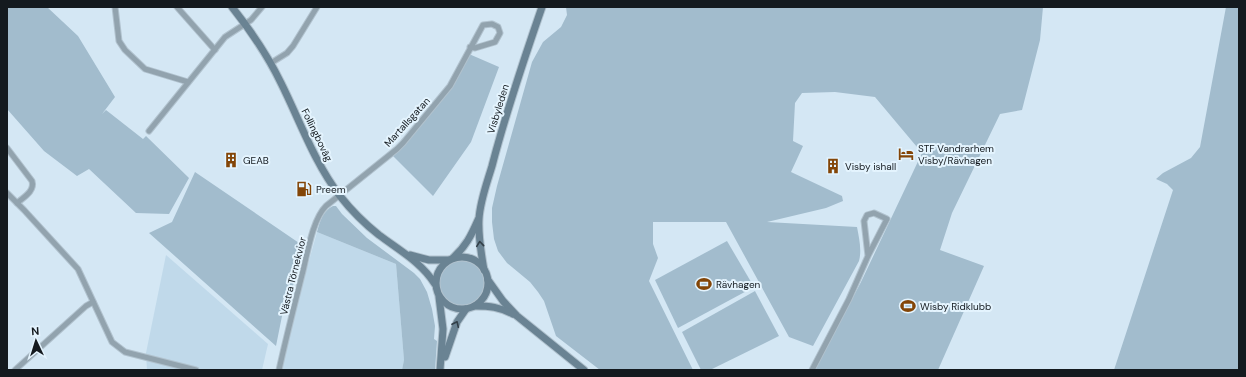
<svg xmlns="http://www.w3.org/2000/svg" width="1246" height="377" viewBox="0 0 1246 377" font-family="'DM Sans',sans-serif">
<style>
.built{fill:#c0d9ea}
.green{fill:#a2bccd}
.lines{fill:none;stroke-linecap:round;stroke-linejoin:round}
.street-casing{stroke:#b1c2ce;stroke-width:7}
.secondary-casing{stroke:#b1c2ce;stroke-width:9}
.street{stroke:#92a3ae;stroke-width:5}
.secondary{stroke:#6a8393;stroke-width:7}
.oneway{stroke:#323f48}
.labels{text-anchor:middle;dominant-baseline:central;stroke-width:4;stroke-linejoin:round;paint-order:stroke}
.street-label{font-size:10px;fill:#141a1f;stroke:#e4f4fe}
.poi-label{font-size:10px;fill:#141a1f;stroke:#e4f4fe;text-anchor:start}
</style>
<rect width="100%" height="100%" fill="#d4e7f4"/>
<g class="built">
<path d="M317 232 396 264 404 360 402 370H282L292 322Z"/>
<path d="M166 255 268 344 262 370H147L146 353Z"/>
</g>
<g class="green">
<path d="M7 7H47L78 36 115 97 102 114 106 110 143 139 146 136 189 178 169 214 136 213 89 169 77 176 44 151 7 109Z"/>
<path d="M566 7H1043L1040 40 1022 110 1000 114 952 213 940 250 984 266 938 370H815L861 282 922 153 875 97 835 92 802 93 795 103 793 141 803 146 791 172 842 196 843 201 826 208 767 222 857 227C859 238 862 250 859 261L813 346 789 337 726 222H653V244L658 258 649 281 693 370H600L556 336 544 301 538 292 530 282 507 263 498 251 494 239 492 222V208L497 186 532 62 543 42 561 27 567 15Z"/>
<path d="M1226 7H1239V370H1114L1173 190 1167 184 1156 179 1163 173 1191 158 1200 147Z"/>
<path d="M469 54 499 67 471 142 433 196 393 156 400 150 452 86Z"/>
<path d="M195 172 302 245 289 304 283 311 276 346 149 233 172 222Z"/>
<path d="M333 206H336L342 214 367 238 414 273 420 279 427 292 432 309 435 326 434 339 437 341 435 370H402L404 360 396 264 317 232C320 221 323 211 333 206Z"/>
<path d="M727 241 754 287 678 328 655 280Z"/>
<circle cx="462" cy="283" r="23"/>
<path d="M755 291 779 336 710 370H701L682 332Z"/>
</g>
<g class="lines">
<g class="street-casing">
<g id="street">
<path d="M115 7 119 41 125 50 145 69 188 82"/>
<path d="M177 7 215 50"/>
<path d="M271 63 287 53 293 46 317 7"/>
<path d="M149 131 225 37 251 20 262 7"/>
<path d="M7 148 32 181C35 191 24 197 17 203"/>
<path d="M7 193 24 210 78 269 112 342 125 352 196 370"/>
<path d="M15 370 86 306 93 302"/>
<path d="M279 370C286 338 294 307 302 275 307 256 312 220 326 206L397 149 403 143 450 86 483 25 492 24 498 27 500 33 495 42 475 48 470 47"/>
<path d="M812 370 849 299 868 256 887 219 874 213 867 215 864 221 868 256"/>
</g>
</g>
<g class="secondary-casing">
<g id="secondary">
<path d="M232 7C251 31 268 56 281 83 300 121 314 162 340 196 351 210 365 224 379 235 399 250 421 262 435 284"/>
<path d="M410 255 429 260H448"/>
<circle cx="462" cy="283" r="26"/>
<path d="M453 258C466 246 471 236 478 220"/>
<path d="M484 270C481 253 478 236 479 219 480 201 487 183 492 166 506 112 524 59 542 7"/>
<path d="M488 280 503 301 517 316 584 370"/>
<path d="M439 297 443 329 440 370"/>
<path d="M475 306C490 306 499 307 513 314"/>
<path d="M445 357 457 322 466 309"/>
</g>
</g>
<use href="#street" class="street"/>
<use href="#secondary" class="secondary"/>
</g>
<defs><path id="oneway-chevron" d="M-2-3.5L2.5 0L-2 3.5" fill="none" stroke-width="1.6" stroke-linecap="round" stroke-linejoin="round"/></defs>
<g class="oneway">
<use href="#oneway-chevron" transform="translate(480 244) rotate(-96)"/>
<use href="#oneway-chevron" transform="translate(456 324) rotate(-65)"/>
</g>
<defs>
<g id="hotel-bare" transform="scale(1.2)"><path d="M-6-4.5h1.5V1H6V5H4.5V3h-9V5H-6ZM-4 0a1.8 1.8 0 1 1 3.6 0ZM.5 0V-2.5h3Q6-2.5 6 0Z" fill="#834507" stroke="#e4f4fe" stroke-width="2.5" paint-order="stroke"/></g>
<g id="building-bare" transform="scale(1.2)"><path d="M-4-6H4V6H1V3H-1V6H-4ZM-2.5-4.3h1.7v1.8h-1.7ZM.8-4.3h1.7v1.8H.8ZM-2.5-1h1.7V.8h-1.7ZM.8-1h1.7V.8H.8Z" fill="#834507" stroke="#e4f4fe" stroke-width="2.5" paint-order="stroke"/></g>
<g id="fuel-bare" transform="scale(1.2)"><path d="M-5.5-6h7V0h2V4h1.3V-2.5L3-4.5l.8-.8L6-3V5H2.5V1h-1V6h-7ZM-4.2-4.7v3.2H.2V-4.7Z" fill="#834507" stroke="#e4f4fe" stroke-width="2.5" paint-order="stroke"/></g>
<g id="stadium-bare" transform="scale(1.2)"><path d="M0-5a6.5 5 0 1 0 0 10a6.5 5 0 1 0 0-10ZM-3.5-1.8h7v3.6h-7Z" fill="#834507" stroke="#e4f4fe" stroke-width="2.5" paint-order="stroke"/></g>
</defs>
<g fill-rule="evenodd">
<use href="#hotel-bare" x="906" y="154"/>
<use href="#building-bare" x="231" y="160"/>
<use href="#building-bare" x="833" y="166"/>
<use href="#fuel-bare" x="304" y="189"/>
<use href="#stadium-bare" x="704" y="284"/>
<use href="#stadium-bare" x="908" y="306"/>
</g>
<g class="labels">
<g class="street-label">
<text transform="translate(498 109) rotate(-73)">Visbyleden</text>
<text transform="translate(407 122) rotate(-48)">Martallsgatan</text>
<text transform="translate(317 135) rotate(64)">Follingboväg</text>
<text transform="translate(293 276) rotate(-76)">Västra Törnekvior</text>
</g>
<g class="poi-label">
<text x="918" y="148">STF Vandrarhem<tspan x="918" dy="12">Visby/Rävhagen</tspan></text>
<text x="243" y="160">GEAB</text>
<text x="845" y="166">Visby ishall</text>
<text x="316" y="189">Preem</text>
<text x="716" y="284">Rävhagen</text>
<text x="920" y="306">Wisby Ridklubb</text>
</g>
</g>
<rect width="1246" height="377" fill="none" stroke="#141a1f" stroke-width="16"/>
<g transform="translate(36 341) rotate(356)" stroke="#e4f4fe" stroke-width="3" paint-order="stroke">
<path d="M0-3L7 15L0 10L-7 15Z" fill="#141a1f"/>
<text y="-6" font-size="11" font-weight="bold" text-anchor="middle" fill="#141a1f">N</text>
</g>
</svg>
